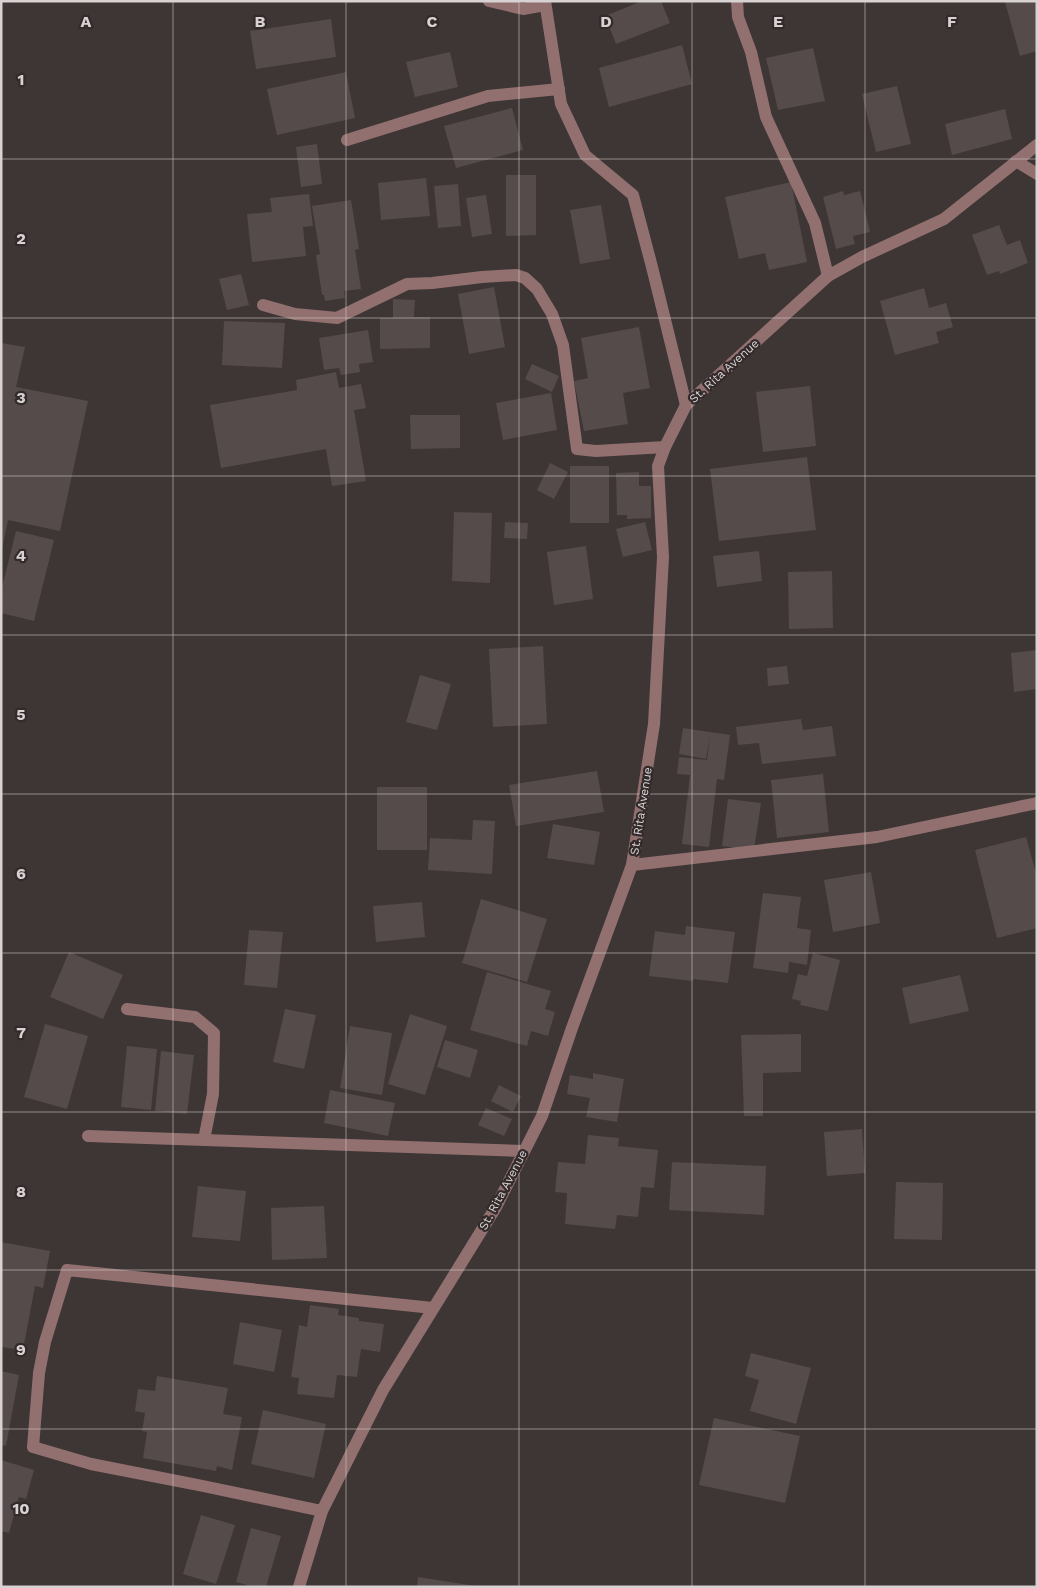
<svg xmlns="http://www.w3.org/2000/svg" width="1038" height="1588" viewBox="0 0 1038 1588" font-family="'Work Sans',sans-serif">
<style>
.building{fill:#554b4b}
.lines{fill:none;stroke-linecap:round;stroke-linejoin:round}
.minor{stroke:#91706f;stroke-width:12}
.grid{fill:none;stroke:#d8d2d2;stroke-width:1;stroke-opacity:0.55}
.labels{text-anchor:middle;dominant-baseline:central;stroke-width:4.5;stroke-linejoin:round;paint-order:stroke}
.street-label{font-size:12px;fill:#d8d2d2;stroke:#332b2b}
.grid-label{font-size:16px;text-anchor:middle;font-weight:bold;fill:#d8d2d2;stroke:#332b2b;stroke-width:4.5;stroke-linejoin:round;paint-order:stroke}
</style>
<rect width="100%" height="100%" fill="#3e3535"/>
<g class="building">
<path d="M642 1H661L670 23 616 44 605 16Z"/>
<path d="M1009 1H1035L1037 7V51L1020 56 1005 2Z"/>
<path d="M331 19 336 57 256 69 250 31Z"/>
<path d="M682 45 692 84 609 107 599 68Z"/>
<path d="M813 48 825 101 778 110 766 58Z"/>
<path d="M450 52 458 87 415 97 406 62Z"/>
<path d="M346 72 355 118 277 135 267 89Z"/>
<path d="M897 86 911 144 876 152 862 94Z"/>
<path d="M512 108 523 150 456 168 444 126Z"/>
<path d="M1005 109 1012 139 952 155 945 124Z"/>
<path d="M317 144 322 184 301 187 296 147Z"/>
<path d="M506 175H536V235L506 236Z"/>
<path d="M426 178 430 216 381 220 378 183Z"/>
<path d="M791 182 807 262 769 270 765 253 739 259 725 197Z"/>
<path d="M458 184 461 226 438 228 434 186Z"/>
<path d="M843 191 844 195 860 191 870 232 853 236 855 244 836 249 823 197Z"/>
<path d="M309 194 313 226 303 227 306 256 252 262 247 214 272 212 270 198Z"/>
<path d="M486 195 492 234 472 237 466 198Z"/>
<path d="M351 200 359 249 355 250 361 289 344 291 345 298 325 301 324 295H322L316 255 320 254 312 206Z"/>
<path d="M601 205 610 259 580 264 570 210Z"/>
<path d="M999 225 1007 245 1020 240 1028 263 1000 274 999 271 987 275 972 235Z"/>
<path d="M241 274 249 305 227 310 219 279Z"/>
<path d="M494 287 505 347 469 354 458 294Z"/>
<path d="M924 288 929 308 946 303 953 327 936 332 939 343 895 355 880 301Z"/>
<path d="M393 299 415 300 414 317H430V348L380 349V318H393Z"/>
<path d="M224 321 285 323 282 368 222 365Z"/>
<path d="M639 327 650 388 623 393 628 424 584 431 574 381 588 378 581 338Z"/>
<path d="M368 330 373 362 359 364 360 372 341 375 339 368 324 370 319 338Z"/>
<path d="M1 343 25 347 16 387 88 401 60 531 8 520 2 549Z"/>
<path d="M532 364 559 376 552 392 525 379Z"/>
<path d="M336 372 339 388 361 384 366 408 354 410 366 481 332 486 326 449 221 468 210 405 297 390 296 380Z"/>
<path d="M810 386 816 446 763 452 756 392Z"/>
<path d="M551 393 557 430 503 440 496 403Z"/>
<path d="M410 415H460V448L411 449Z"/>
<path d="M807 457 816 530 719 541 710 469Z"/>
<path d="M550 463 568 472 554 499 537 490Z"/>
<rect x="570" y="466" width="39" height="57"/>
<path d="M639 472V486H651V518L627 519V515H617L616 473Z"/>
<path d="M454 512 492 513 490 583 452 581Z"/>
<path d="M505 522 528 523 527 539 504 538Z"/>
<path d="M645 522 652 550 623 557 616 529Z"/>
<path d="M16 531 54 540 34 621 1 613V591Z"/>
<path d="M586 546 593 599 554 605 547 552Z"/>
<path d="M759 551 762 581 717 587 713 556Z"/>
<path d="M832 571 833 628 789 629 788 572Z"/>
<path d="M543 646 547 724 493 727 489 649Z"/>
<path d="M1037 650V689L1014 692 1011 653Z"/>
<path d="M787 666 789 684 768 686 767 668Z"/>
<path d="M420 675 451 684 437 730 406 722Z"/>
<path d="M801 719 803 730 832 726 836 756 762 764 759 743 738 745 736 727Z"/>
<path d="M683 728 730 735 724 780 717 779 709 847 682 844 690 775 677 774 679 757 707 760 710 737 706 759 679 754Z"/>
<path d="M597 771 604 812 516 826 509 785Z"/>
<path d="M823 774 829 832 777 838 771 780Z"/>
<rect x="377" y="787" width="50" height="63"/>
<path d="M728 799 761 803 754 850 722 846Z"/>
<path d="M473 820 495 821 492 874 428 870 430 838 472 840Z"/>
<path d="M553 824 600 832 594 865 547 858Z"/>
<path d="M1026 837 1037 877V928L997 938 975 850Z"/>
<path d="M871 872 880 923 833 932 824 880Z"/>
<path d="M763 893 801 897 797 928 811 930 807 965 789 962 788 973 753 968Z"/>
<path d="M481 899 547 919 527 982 462 963Z"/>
<path d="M422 902 425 937 376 942 373 906Z"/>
<path d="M686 926 735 932 728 983 693 979V981L649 976 655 931 685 935Z"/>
<path d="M249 930 283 932 277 988 244 985Z"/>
<path d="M69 952 123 975 103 1019 50 997Z"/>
<path d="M813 953 840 960 828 1011 800 1005 801 1001 792 999 798 974 807 976Z"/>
<path d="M487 972 551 991 545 1009 555 1012 548 1036 531 1031 527 1046 470 1030Z"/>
<path d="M960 975 969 1011 910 1024 902 988Z"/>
<path d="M285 1009 316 1015 304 1069 273 1062Z"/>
<path d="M410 1014 447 1026 425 1095 388 1084Z"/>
<path d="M45 1024 88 1036 67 1109 24 1097Z"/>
<path d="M350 1026 392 1033 382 1095 340 1088Z"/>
<path d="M801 1034V1072L763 1073V1116H744L741 1035Z"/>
<path d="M445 1040 478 1050 470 1078 437 1067Z"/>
<path d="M127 1046 157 1049 151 1110 121 1107Z"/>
<path d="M161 1051 194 1055 187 1114 155 1111Z"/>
<path d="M593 1073 624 1079 617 1122 586 1117 590 1098 567 1094 570 1075 593 1079Z"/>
<path d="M499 1085 521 1096 513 1112 491 1101Z"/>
<path d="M330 1090 395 1103 388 1136 324 1123Z"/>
<path d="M486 1108 512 1119 504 1136 478 1125Z"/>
<path d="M862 1129 865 1173 827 1176 824 1132Z"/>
<path d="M588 1135 619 1138 618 1146 658 1150 654 1188 641 1187 638 1217 617 1215 615 1229 565 1224 567 1193 555 1192 558 1162 585 1164Z"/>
<path d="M672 1162 766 1166 764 1215 669 1210Z"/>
<path d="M896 1182 943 1183 942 1240 894 1239Z"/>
<path d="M198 1186 246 1191 240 1241 192 1237Z"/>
<path d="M324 1206 327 1258 272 1260 271 1208Z"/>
<path d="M1 1242 50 1251 43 1288 35 1286 23 1350 1 1347Z"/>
<path d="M310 1305 339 1309 338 1315 359 1318V1321L384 1324 380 1352 361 1349 357 1377 337 1375 334 1398 297 1394 299 1378 291 1377 299 1325 307 1327Z"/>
<path d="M240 1322 282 1330 274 1372 233 1364Z"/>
<path d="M751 1353 811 1368 796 1424 750 1411 759 1380 745 1376Z"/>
<path d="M1 1371 19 1375 6 1446 1 1445Z"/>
<path d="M157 1376 228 1388 223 1414 242 1417 232 1470 217 1466 216 1471 143 1458 147 1432 142 1431 145 1413 135 1411 138 1389 155 1391Z"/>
<path d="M263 1410 326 1424 314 1478 251 1464Z"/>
<path d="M714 1418 800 1436 785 1503 699 1485Z"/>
<path d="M1 1460 34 1470 26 1499 19 1497 9 1533 1 1531Z"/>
<path d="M201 1515 235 1525 216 1584 183 1574Z"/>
<path d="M251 1528 281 1536 266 1587H254L236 1582Z"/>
<path d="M418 1577 476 1586V1587H417Z"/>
</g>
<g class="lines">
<g class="minor">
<path d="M489 1 523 9 545 5"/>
<path d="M545 1 561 104 585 155 633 195 652 267 686 405"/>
<path d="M737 1 738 17 751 52 766 117 815 223 828 276"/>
<path d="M347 140 488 96 559 89"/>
<path d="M1016 161 1037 174"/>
<path d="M263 305 295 314 337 318 407 284 432 283 482 277 516 275 525 278 537 289 552 314 563 345 577 449 596 451 665 447"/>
<path d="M632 865 877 837 1037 803"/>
<path d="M127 1009 195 1017 214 1033 213 1094 204 1140"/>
<path d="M88 1136 524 1151"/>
<path d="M322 1511 203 1486 91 1464 33 1447 39 1373 45 1342 67 1270 433 1308"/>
<path d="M299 1587 322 1511 383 1390 496 1207 542 1116 572 1028 632 865 654 724 663 557 658 466 665 447 686 405 828 276 862 257 944 219 1037 145"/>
</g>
</g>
<path class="grid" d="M173 1V1587M346 1V1587M519 1V1587M692 1V1587M865 1V1587M1 159H1037M1 318H1037M1 476H1037M1 635H1037M1 794H1037M1 953H1037M1 1112H1037M1 1270H1037M1 1429H1037"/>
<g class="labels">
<g class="street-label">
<text transform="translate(724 371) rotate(-42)">St. Rita Avenue</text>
<text transform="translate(641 811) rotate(-81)">St. Rita Avenue</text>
<text transform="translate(503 1190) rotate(-62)">St. Rita Avenue</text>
</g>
</g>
<g class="grid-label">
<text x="86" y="27">A</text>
<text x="260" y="27">B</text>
<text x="432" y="27">C</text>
<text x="606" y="27">D</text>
<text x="778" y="27">E</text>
<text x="952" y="27">F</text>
<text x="21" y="85">1</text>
<text x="21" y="244">2</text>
<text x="21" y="403">3</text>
<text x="21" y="561">4</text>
<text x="21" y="720">5</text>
<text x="21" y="879">6</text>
<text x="21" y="1038">7</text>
<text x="21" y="1197">8</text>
<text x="21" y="1355">9</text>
<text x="21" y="1514">10</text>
</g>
<rect width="1038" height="1588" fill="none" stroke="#d8d2d2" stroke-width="5"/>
</svg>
